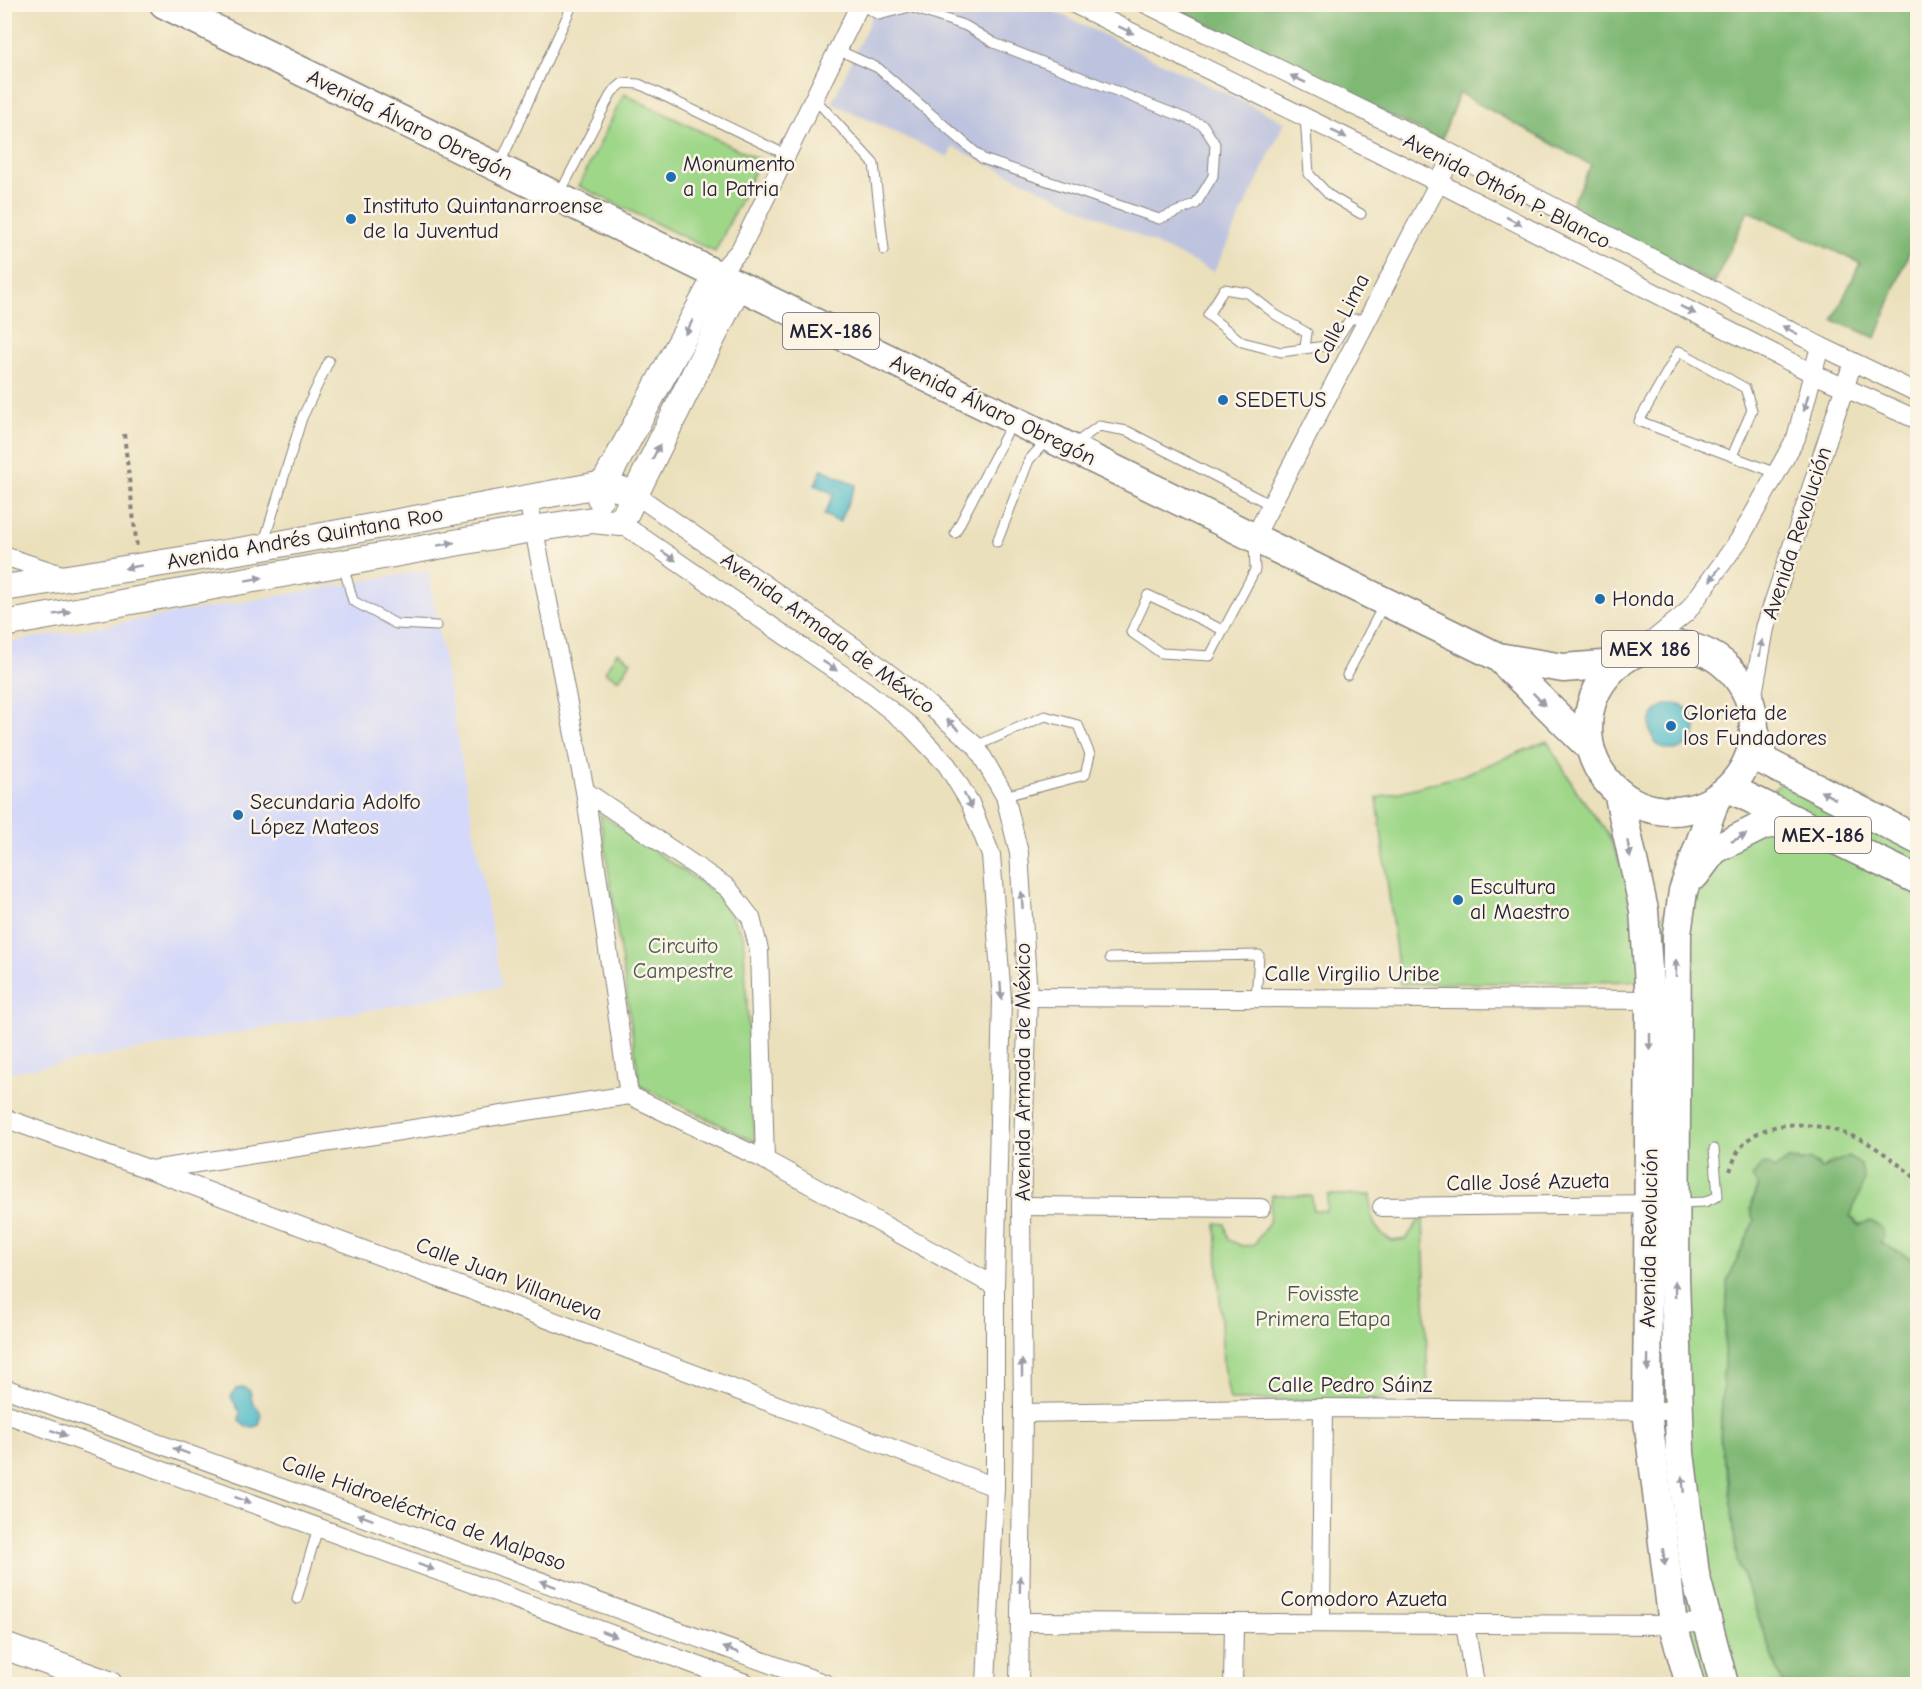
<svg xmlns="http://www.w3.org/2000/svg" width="1922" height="1689" viewBox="0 0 1922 1689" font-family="'Comic Neue',sans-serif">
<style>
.built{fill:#d4d8f9}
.industrial{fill:#bdc3de}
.green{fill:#9fd789;stroke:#607c62;stroke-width:1.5}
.forest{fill:#7fb875;stroke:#506d58;stroke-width:1.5}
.water{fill:#4fbbc9;stroke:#386e82;stroke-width:1.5}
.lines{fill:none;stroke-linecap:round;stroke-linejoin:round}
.lane-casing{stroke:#86817c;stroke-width:11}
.street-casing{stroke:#86817c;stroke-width:20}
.secondary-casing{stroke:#86817c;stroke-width:28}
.primary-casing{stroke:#86817c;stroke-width:31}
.path{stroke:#86817c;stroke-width:4;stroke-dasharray:4.5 4.5;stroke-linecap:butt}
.lane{stroke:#fff;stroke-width:9}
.street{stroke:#fff;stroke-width:18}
.secondary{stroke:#fff;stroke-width:26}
.primary{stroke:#fff;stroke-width:28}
.oneway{fill:#9c9ca7}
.poi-dot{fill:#1f6fb2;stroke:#fcf5e5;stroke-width:2}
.labels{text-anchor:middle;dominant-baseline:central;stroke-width:5;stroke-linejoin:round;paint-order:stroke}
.shield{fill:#fcf5e5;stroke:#63616e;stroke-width:1.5}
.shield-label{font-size:21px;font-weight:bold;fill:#22223b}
.street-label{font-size:22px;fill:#22223b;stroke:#fcf5e5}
.poi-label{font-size:22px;fill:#22223b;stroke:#fcf5e5;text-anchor:start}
.park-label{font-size:22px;fill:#485852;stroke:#fcf5e5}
</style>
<rect width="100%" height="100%" fill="#fcf5e5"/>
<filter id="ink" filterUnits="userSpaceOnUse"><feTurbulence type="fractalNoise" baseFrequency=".0167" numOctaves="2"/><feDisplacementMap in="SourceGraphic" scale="12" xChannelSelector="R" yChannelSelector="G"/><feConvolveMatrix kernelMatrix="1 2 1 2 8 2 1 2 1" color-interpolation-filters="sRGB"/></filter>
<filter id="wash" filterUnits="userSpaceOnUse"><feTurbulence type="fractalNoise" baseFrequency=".008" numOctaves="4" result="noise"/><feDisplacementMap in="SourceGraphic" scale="24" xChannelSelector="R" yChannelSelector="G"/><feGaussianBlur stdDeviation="1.35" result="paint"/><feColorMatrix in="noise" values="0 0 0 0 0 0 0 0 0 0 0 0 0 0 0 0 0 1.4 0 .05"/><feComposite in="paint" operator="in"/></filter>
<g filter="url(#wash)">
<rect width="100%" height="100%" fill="#ebe0bc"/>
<path class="built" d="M428 570 502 987 5 1073V643Z"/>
<path class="industrial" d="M1039 4 1285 122 1214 272 953 147 948 157 832 103 877 5Z"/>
<g class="green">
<path d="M624 94 760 160 715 252 579 186Z"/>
<path d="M617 652 631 661 619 680 605 672Z"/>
<path d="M1547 741 1578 793 1608 834 1634 894 1642 937 1795 767 1917 825V1261L1880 1243 1850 1216 1856 1201 1834 1160 1821 1169 1817 1163 1788 1159 1758 1185 1751 1203 1754 1221 1728 1280 1720 1442 1729 1480 1737 1560 1783 1684H1690L1649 1480 1643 981 1400 984 1377 798 1463 775Z"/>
<path d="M600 814 717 894 743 935 755 1142 640 1086Z"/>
<path d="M1272 1195 1312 1196 1313 1210 1326 1211 1328 1195H1371C1370 1218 1372 1229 1392 1241L1406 1239 1423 1215 1428 1396 1398 1395 1375 1400H1230L1223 1365 1216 1223 1225 1224 1229 1240 1242 1246 1254 1245 1269 1222Z"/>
</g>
<g class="forest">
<path d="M1169 5H1917V231L1876 338 1833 320 1860 263 1748 211 1714 284 1568 211 1591 165 1459 93 1441 141Z"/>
<path d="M1848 1156 1861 1164 1864 1181 1850 1217 1858 1225 1871 1221 1881 1227 1884 1235 1880 1243 1917 1261V1684H1783L1737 1560 1729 1480 1720 1442 1728 1280 1754 1221 1750 1209 1758 1186 1752 1177 1761 1165 1768 1164 1774 1169 1788 1159 1801 1162 1810 1159 1821 1169Z"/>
</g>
<g class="water">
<path d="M822 469 856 485 839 522 824 515 834 494 815 485Z"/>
<circle cx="1673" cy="727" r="23"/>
<path d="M244 1387 250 1391 253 1404C262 1410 262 1415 259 1425 250 1429 245 1428 239 1420L240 1412 231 1397 236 1389Z"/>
</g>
</g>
<g filter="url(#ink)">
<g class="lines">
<g class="lane-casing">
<g id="lane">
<path d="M838 50 878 68 983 159 1159 219 1196 204 1213 176 1215 144 1203 125 994 43 966 26 910 7 879 15 860 5"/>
<path d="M815 99 874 164 884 250"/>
<path d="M1305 117 1309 174 1329 195 1361 214"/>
<path d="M499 166 570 10"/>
<path d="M559 195 612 92 623 83 639 84 787 155"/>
<path d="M1305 347 1307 333 1276 315 1248 293 1224 289 1208 315 1242 342 1281 352 1333 345 1350 319H1368"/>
<path d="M1073 445 1099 426 1127 431 1271 505"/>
<path d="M1732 456 1752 410 1745 388 1679 351 1639 421 1776 473"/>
<path d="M955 533 1012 423"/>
<path d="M997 542 1029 460 1047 440"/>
<path d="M263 545 302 418 329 361"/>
<path d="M343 565 353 601 396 624 437 626"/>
<path d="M1223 630 1148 595 1131 632 1161 653 1210 656 1255 570 1254 543"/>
<path d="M1347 675 1384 604"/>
<path d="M976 746 1045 716 1078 725 1090 755 1085 775 1005 796"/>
<path d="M1110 958 1259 955 1256 998"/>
<path d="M1680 1203 1705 1202 1718 1196 1714 1149"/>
<path d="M297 1599 318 1528"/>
</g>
</g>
<g class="street-casing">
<g id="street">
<path d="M1074 4 1439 183 1814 374 1918 420"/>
<path d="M1146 4 1441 148 1820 346 1918 393"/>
<path d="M717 275 740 250 860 4"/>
<path d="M635 494 857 649 917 695 976 746 1005 796 1019 853 1028 997 1021 1206 1023 1413 1019 1684"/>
<path d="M528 499 585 791 629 1095"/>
<path d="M621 523 866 691 909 725 947 765 970 803 991 855 1002 999 995 1286V1487L986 1684"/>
<path d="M1254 538 1453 155"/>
<path d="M4 556 65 576"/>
<path d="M1641 650 1687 612 1739 540 1796 438 1820 346"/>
<path d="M1751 706 1765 628 1849 374"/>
<path d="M585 791 728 888 751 918 759 950 765 1160"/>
<path d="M1028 997 1659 1000"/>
<path d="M4 1118 151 1170 995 1487"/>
<path d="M152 1170 629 1095 765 1160 995 1286"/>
<path d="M1021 1206 1261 1208"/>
<path d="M1382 1207 1658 1204"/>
<path d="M4 1388 826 1684"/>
<path d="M4 1413 748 1684"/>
<path d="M1023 1413 1323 1408 1678 1411"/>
<path d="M1020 1622 1673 1625 1708 1622"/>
<path d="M1321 1622 1323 1408"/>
<path d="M1465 1624 1475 1684"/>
<path d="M1233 1684 1234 1623"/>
</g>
</g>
<g class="secondary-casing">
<g id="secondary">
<path d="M600 498 604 484 717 275"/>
<path d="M4 588 263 547 604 484 635 494"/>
<path d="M4 624 532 529 593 520 621 523 738 286"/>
<path d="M4 1646 109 1684"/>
</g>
</g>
<g class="primary-casing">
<g id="primary">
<path d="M164 4 1498 657 1563 668 1617 664"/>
<circle cx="1671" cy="728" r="83"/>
<path d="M1498 657 1590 748"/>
<path d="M1754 729 1764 761 1918 840"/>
<path d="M1729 788 1918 880"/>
<path d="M1618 792 1644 910 1650 1000 1647 1411 1673 1625 1690 1684"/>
<path d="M1716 798 1683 891 1677 934 1675 1275 1680 1453 1695 1574 1724 1684"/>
<path d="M1695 875 1714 850 1764 825 1795 821"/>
</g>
</g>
<g class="path">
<path d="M124 434 137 548"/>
<path d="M1730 1171C1733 1163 1736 1153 1742 1146 1772 1110 1838 1126 1873 1146 1889 1156 1903 1168 1918 1180"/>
</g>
<use href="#lane" class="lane"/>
<use href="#street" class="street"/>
<use href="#secondary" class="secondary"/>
<use href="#primary" class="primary"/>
</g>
<defs><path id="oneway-solid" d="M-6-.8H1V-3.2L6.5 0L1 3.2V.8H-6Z" transform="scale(1.5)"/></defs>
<g class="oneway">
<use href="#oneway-solid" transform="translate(1126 30) rotate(26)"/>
<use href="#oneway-solid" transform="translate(1298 79) rotate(-154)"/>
<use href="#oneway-solid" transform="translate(1339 134) rotate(26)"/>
<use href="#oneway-solid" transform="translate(1514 221) rotate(27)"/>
<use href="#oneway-solid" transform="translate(1688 310) rotate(27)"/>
<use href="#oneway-solid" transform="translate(689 327) rotate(118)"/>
<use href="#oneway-solid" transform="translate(1790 330) rotate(-152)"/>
<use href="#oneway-solid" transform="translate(1806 403) rotate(105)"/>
<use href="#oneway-solid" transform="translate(656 452) rotate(-64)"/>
<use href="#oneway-solid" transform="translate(446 544) rotate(-10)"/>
<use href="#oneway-solid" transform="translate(669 556) rotate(34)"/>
<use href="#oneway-solid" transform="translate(133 567) rotate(170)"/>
<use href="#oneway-solid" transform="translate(1715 574) rotate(126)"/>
<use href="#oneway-solid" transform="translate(254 579) rotate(-10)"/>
<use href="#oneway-solid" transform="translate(62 613) rotate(-10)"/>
<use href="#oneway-solid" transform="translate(1761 648) rotate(-80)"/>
<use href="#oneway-solid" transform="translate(830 666) rotate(34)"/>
<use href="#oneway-solid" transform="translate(1539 699) rotate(45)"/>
<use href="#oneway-solid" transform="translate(953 725) rotate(-139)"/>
<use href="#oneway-solid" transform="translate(1828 795) rotate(-153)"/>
<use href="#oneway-solid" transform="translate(968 801) rotate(62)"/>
<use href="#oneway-solid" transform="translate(1739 838) rotate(-26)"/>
<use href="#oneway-solid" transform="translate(1629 849) rotate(79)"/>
<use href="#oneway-solid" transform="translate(1022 900) rotate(-94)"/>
<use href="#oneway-solid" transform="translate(1676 968) rotate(-89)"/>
<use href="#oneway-solid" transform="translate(1001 991) rotate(86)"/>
<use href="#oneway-solid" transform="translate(1650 1042) rotate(90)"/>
<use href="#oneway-solid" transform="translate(1675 1289) rotate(-91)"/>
<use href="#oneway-solid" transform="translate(1648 1363) rotate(91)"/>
<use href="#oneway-solid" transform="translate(1022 1368) rotate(-90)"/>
<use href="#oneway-solid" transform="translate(59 1433) rotate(20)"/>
<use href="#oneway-solid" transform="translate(181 1451) rotate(-160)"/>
<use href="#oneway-solid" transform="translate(1683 1484) rotate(-95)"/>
<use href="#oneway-solid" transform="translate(243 1500) rotate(20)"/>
<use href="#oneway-solid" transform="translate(365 1517) rotate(-160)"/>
<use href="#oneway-solid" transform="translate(1664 1557) rotate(82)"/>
<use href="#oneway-solid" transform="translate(426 1567) rotate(20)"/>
<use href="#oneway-solid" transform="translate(548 1584) rotate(-160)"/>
<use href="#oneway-solid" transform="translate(1020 1584) rotate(-89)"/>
<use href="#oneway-solid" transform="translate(609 1634) rotate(20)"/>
<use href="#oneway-solid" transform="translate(731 1650) rotate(-160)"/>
</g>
</g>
<g class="poi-dot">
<circle cx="671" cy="177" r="6"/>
<circle cx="351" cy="219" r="6"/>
<circle cx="1223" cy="400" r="6"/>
<circle cx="1600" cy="599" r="6"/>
<circle cx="1671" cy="726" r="6"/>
<circle cx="238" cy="815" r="6"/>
<circle cx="1458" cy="900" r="6"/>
</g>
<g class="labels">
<g class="shield">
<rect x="783" y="313" width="96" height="36" rx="4.5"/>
<rect x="1602" y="631" width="96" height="36" rx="4.5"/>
<rect x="1775" y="817" width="96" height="36" rx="4.5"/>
</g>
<g class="shield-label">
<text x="831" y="331">MEX-186</text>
<text x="1650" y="649">MEX 186</text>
<text x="1823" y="835">MEX-186</text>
</g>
<g class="street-label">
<text transform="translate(410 125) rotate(26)">Avenida Álvaro Obregón</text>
<text transform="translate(1507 191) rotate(27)">Avenida Othón P. Blanco</text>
<text transform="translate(1341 319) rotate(-63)">Calle Lima</text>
<text transform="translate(993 410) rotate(26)">Avenida Álvaro Obregón</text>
<text transform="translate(1797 533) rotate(-72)">Avenida Revolución</text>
<text transform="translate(305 538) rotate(-10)">Avenida Andrés Quintana Roo</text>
<text transform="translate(828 633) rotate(36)">Avenida Armada de México</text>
<text x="1352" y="974">Calle Virgilio Uribe</text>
<text transform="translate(1023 1072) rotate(-90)">Avenida Armada de México</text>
<text transform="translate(1528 1182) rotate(-1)">Calle José Azueta</text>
<text transform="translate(1649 1238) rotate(-89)">Avenida Revolución</text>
<text transform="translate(509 1279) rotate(21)">Calle Juan Villanueva</text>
<text x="1350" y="1385">Calle Pedro Sáinz</text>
<text transform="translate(424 1513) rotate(20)">Calle Hidroeléctrica de Malpaso</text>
<text x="1364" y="1599">Comodoro Azueta</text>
</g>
<g class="poi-label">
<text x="683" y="164">Monumento<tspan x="683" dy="25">a la Patria</tspan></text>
<text x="363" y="206">Instituto Quintanarroense<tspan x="363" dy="25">de la Juventud</tspan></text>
<text x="1235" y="400">SEDETUS</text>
<text x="1612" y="599">Honda</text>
<text x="1683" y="713">Glorieta de<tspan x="1683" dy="25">los Fundadores</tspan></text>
<text x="250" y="802">Secundaria Adolfo<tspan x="250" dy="25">López Mateos</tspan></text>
<text x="1470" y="887">Escultura<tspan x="1470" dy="25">al Maestro</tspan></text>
</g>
<g class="park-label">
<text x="683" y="946">Circuito<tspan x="683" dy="25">Campestre</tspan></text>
<text x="1323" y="1294">Fovisste<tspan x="1323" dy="25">Primera Etapa</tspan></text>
</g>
</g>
<rect width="1922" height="1689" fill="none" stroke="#fcf5e5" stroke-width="24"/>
</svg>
